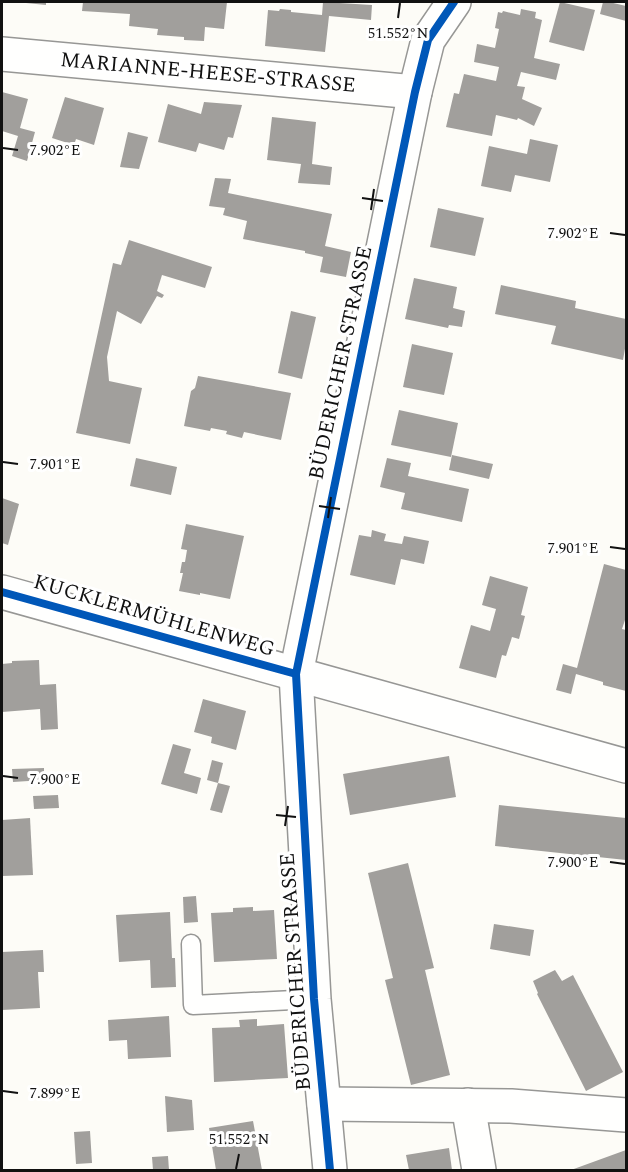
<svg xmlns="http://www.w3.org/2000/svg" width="628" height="1172" viewBox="0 0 628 1172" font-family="Spectral,serif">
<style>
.building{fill:#a19f9c}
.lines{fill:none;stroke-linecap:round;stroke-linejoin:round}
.service-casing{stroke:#979795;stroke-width:21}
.minor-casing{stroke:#979795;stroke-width:36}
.service{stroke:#fffffe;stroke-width:18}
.minor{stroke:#fffffe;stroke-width:33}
.cycleway-casing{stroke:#fff;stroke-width:11}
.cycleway{stroke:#0057b8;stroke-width:8}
.ticks{fill:none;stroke:#111;stroke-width:2}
.labels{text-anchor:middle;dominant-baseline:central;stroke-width:6;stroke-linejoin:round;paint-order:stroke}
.street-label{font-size:21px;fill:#111;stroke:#fff}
.ticks-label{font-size:15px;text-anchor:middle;fill:#111;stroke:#fff;stroke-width:6;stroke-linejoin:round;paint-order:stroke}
</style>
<rect width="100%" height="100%" fill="#fdfcf7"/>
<g class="building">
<path d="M26 2H46V5L26 3Z"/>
<path d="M83 2H227L224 29 205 27 204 41 184 40V37L157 35 158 29 129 26 130 14 82 11Z"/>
<path d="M323 2 372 5 371 20 329 16 325 52 265 46 268 10 279 11 280 9 291 10V12L322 15Z"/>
<path d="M560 2 595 10 584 51 549 42Z"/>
<path d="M603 2H609L626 6V21L600 14Z"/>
<path d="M521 9 536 12 535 18 542 20 534 58 560 64 556 80 521 72 517 86 525 87 522 99 542 108 534 126 518 118 517 120 496 115 492 136 446 127 454 93 459 94 464 74 496 81 499 67 474 62 477 44 495 48 499 29 495 28 498 12 502 13 503 11 520 15Z"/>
<path d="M2 92 28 99 20 128 35 132 27 161 12 156 18 136 2 131Z"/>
<path d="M65 97 104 108 94 145 76 139 74 145 52 138Z"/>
<path d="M204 102 242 105 233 138 228 137 224 150 199 143 196 152 158 142 168 104 201 114Z"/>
<path d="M272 117 316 122 312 164 332 167 330 185 298 183 301 164 267 160Z"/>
<path d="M128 132 148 137 139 169 120 167Z"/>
<path d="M530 139 558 145 550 182 515 175 511 192 481 186 489 146 527 154Z"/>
<path d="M215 178 231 179 228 193 332 214 325 246 351 252 346 277 320 272 323 257 305 253V251L243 239 247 221 223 215 225 208 209 206Z"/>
<path d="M438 208 484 218 475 256 430 247Z"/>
<path d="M129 240 212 267 205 288 162 275 157 291 164 295 162 298 157 296 141 324 117 311 107 357 109 381 142 388 130 444 76 433 113 263 121 265Z"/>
<path d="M414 278 457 287 453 308 465 311 462 327 449 325 448 328 405 319Z"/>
<path d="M501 285 576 301 575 308 626 319V343L623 360 551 344 556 326 495 314Z"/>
<path d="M291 311 316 317 302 379 278 373Z"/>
<path d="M412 344 453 353 444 395 403 387Z"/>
<path d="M198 376 291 393 281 440 244 432 242 438 226 434 227 431 211 428 210 431 184 426 191 391 195 388Z"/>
<path d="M399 410 458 423 451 457 391 445Z"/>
<path d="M452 455 493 464 489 479 449 470Z"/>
<path d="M136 458 177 467 171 495 130 486Z"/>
<path d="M387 458 411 463 408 476 469 489 462 522 401 509 405 493 380 487Z"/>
<path d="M2 498 19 504 8 545 2 543Z"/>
<path d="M186 524 244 536 230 599 200 593V595L179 591 183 573H180L182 562H185L187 550 181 549Z"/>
<path d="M372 530 386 534 384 541 402 544 404 536 429 541 424 564 401 559 395 585 350 575 359 535 371 537Z"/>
<path d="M604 564 626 570V620H625L622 629 626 630V691L603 685V682L576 674 571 694 556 690 563 664 577 668Z"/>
<path d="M490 576 528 587 521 615 525 616 519 639 512 637 506 656 502 655 496 678 459 668 471 625 490 631 496 609 482 605Z"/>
<path d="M39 660 40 685 56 684 58 729 41 730 40 709 2 712V664L12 663V661Z"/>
<path d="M203 699 246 711 236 750 211 743 212 737 194 732Z"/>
<path d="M173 744 191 749 184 773 201 778 197 794 161 784Z"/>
<path d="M449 756 456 797 350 815 343 774Z"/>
<path d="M212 760 223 763 218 783 207 780Z"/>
<path d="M44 768V780L13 782 12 769Z"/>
<path d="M218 783 230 786 222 813 210 810Z"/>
<path d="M58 795 59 808 34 809 33 796Z"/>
<path d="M499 805 626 818V860L495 846Z"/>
<path d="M30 818 33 875 2 876V820Z"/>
<path d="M408 863 434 968 425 970 450 1075 411 1085 385 980 393 978 368 873Z"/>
<path d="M196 896 198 922 184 923 183 897Z"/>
<path d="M253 907V911L274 910 277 959 214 962 211 913 233 912V908Z"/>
<path d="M170 912 172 958H175L176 987 151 988 150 960 119 962 116 915Z"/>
<path d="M494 924 534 930 530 956 490 949Z"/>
<path d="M43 950 44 972H38L40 1008 2 1010V952Z"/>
<path d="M555 970 562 981 573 975 623 1072 586 1091 537 994 538 993 533 981Z"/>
<path d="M169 1016 171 1057 128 1059 127 1040 109 1041 108 1020Z"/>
<path d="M257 1019V1026L284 1024 288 1078 214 1082 212 1028 240 1027 239 1020Z"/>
<path d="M165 1096 192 1100 194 1130 167 1132Z"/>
<path d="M253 1121 262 1170H216L209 1128Z"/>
<path d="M90 1131 92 1163 76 1164 74 1132Z"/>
<path d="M449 1148 452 1170H409L406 1155Z"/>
<path d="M626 1150V1170H571Z"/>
<path d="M168 1156 169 1170H153L152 1157Z"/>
</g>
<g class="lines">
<g class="service-casing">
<path id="service" d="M191 944 193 1005 314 999"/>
</g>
<g class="minor-casing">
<g id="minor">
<path d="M2 54 415 92"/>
<path d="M2 592 626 766"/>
<path d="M324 1104 511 1106 626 1115"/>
<path d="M468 1105 479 1170"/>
<path d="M330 1170 314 999 296 674 415 92 428 40 454 2"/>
</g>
</g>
<use href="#service" class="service"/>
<use href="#minor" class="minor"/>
<g class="cycleway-casing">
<g id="cycleway">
<path d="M2 592 296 674"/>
<path d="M330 1170 314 999 296 674 415 92 428 40 454 2"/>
</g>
</g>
<use href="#cycleway" class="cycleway"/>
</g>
<path class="ticks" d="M398 18 400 3M3 148 18 150M362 198 383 201M371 210 374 189M610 233 625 235M3 462 18 464M319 506 340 509M328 518 331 497M610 547 625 549M3 776 18 778M276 815 296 817M285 826 288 806M610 862 625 864M3 1091 18 1093M236 1169 239 1154"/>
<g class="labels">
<g class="street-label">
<text transform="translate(208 73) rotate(5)">MARIANNE-HEESE-STRASSE</text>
<text transform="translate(341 363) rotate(-78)">BÜDERICHER STRASSE</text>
<text transform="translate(154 616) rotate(16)">KUCKLERMÜHLENWEG</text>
<text transform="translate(296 972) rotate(-94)">BÜDERICHER STRASSE</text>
</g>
</g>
<g class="ticks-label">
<text x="398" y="38">51.552°N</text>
<text x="55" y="155">7.902°E</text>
<text x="573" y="238">7.902°E</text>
<text x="55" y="469">7.901°E</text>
<text x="573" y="553">7.901°E</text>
<text x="55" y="784">7.900°E</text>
<text x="573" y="867">7.900°E</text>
<text x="55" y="1098">7.899°E</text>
<text x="239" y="1144">51.552°N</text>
</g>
<rect width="628" height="1172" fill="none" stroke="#111111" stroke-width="6"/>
</svg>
